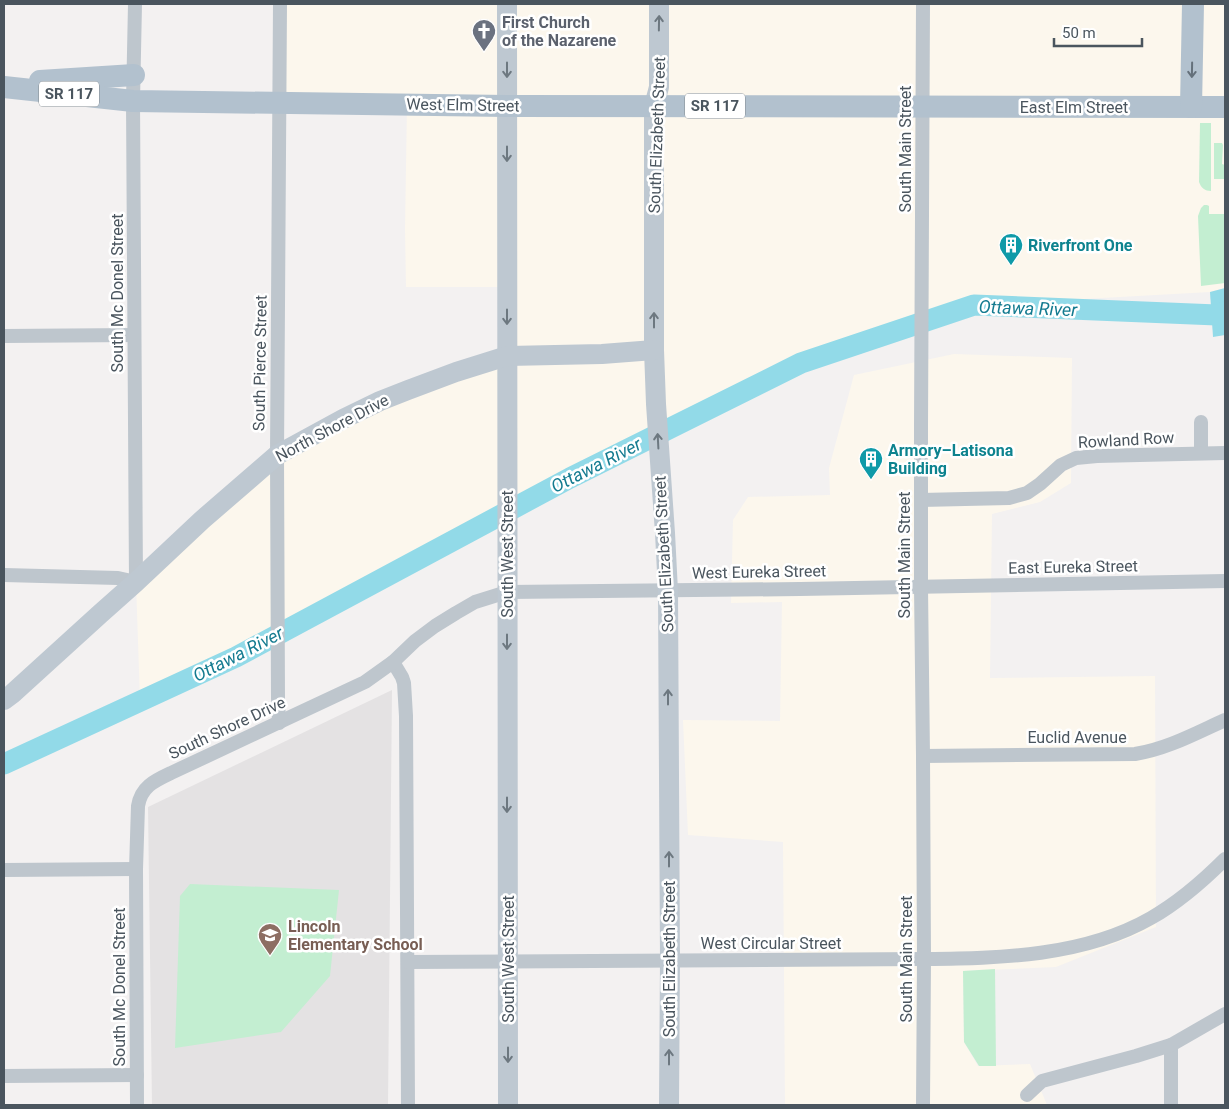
<svg xmlns="http://www.w3.org/2000/svg" width="1229" height="1109" viewBox="0 0 1229 1109" font-family="Roboto,sans-serif">
<style>
.commercial{fill:#fcf7ed}
.education{fill:#e4e2e3}
.green{fill:#c3eed1}
.water{fill:#92dae8}
.lines{fill:none;stroke-linecap:round;stroke-linejoin:round}
.river{stroke:#92dae8;stroke-width:21}
.street{stroke:#bec6cd;stroke-width:14}
.secondary{stroke:#bec8d1;stroke-width:20}
.primary{stroke:#b2c1ce;stroke-width:22}
.oneway{stroke:#6d7880}
.oneway2{stroke:#64707a}
.labels{text-anchor:middle;dominant-baseline:central;stroke-width:5;stroke-linejoin:round;paint-order:stroke}
.shield{fill:#fff;stroke:#80888e;stroke-width:1}
.shield-label{font-size:15px;font-weight:bold;fill:#4a555e}
.worship-label{font-size:16px;font-weight:bold;fill:#5b616d;stroke:#fff;text-anchor:start}
.street-label{font-size:16px;fill:#4a555e;stroke:#fff}
.culture-label{font-size:16px;font-weight:bold;fill:#0d838f;stroke:#fff;text-anchor:start}
.education-label{font-size:16px;font-weight:bold;fill:#785e54;stroke:#fff;text-anchor:start}
.water-label{font-size:18px;font-style:italic;fill:#147b90;stroke:#fff}
</style>
<rect width="100%" height="100%" fill="#f3f1f1"/>
<g class="commercial">
<path d="M280 4H1225V288L1210 292 974 305 801 363 570 478 236 657 140 701 136 582 277 455 507 356V287H406L405 229 407 105 280 103Z"/>
<path d="M954 354 1072 358 1071 483 1040 502 992 514 990 678 1155 676 1156 927 1056 967 963 971 964 1042 978 1066 1030 1064 1047 1105H785L783 842 688 835 683 720 780 721 782 602 731 603 733 520 748 497 830 495 829 468 854 375Z"/>
</g>
<path class="education" d="M392 690 388 1105H152L148 807Z"/>
<g class="green">
<path d="M1200 123H1211V191C1205 191 1201 188 1199 182Z"/>
<path d="M1214 143H1222L1223 145 1222 164 1225 165V179H1214Z"/>
<path d="M1204 205H1207L1209 206V214H1225V283L1201 286 1198 216 1201 208Z"/>
<path d="M190 884 339 890 330 976 281 1032 175 1048 180 896Z"/>
<path d="M995 969 996 1066H979L964 1042 963 971Z"/>
</g>
<path class="water" d="M1225 288V335L1213 337 1210 292Z"/>
<g class="lines">
<path class="river" d="M4 764 236 657 570 478 801 363 974 305 1217 315 1225 312"/>
<g class="street">
<path d="M4 336 134 335"/>
<path d="M1201 422V453"/>
<path d="M921 500 1009 498 1027 493 1040 484 1061 465 1076 458 1097 456 1225 453"/>
<path d="M4 575 118 578 136 582 133 101 135 4"/>
<path d="M393 662 402 677 404 683 406 716 408 1105"/>
<path d="M279 723 278 698 277 455 280 4"/>
<path d="M923 756 1135 754C1167 749 1196 733 1225 720"/>
<path d="M4 870 136 869"/>
<path d="M408 962 924 959C1000 958 1083 957 1151 918 1179 902 1203 881 1225 859"/>
<path d="M1171 1045V1105"/>
<path d="M4 1076 137 1075"/>
<path d="M1027 1095 1042 1081 1136 1056 1171 1045 1225 1014"/>
<path d="M137 1105 136 869 138 806C141 787 154 781 171 773L365 682 393 662 415 641 435 626 456 613 475 602 507 592 800 589 1225 581"/>
<path d="M923 1105 924 959 923 756 921 587V426L923 4"/>
</g>
<g class="secondary">
<path d="M507 4 508 1105"/>
<path d="M659 4V87L654 106V350L656 404 665 533 668 591 670 961 669 1105"/>
<path d="M4 700 12 694 100 614 136 582 202 520 277 455 343 419 380 401 408 390 456 372 507 356 602 354 654 350"/>
</g>
<g class="primary">
<path d="M40 81 134 75"/>
<path d="M4 87 133 101 507 106 1225 107"/>
<path d="M1191 107 1193 4"/>
</g>
</g>
<defs><path id="oneway-shaft" d="M-6 0H5M1.5-3L5.5 0L1.5 3" fill="none" stroke-width="1.6" stroke-linecap="round" stroke-linejoin="round" transform="scale(1.25)"/></defs>
<g class="oneway">
<use href="#oneway-shaft" transform="translate(659 23) rotate(-89)"/>
<use href="#oneway-shaft" transform="translate(507 70) rotate(90)"/>
<use href="#oneway-shaft" transform="translate(507 154) rotate(90)"/>
<use href="#oneway-shaft" transform="translate(507 317) rotate(90)"/>
<use href="#oneway-shaft" transform="translate(654 320) rotate(-90)"/>
<use href="#oneway-shaft" transform="translate(658 441) rotate(-93)"/>
<use href="#oneway-shaft" transform="translate(507 642) rotate(90)"/>
<use href="#oneway-shaft" transform="translate(668 697) rotate(-90)"/>
<use href="#oneway-shaft" transform="translate(507 805) rotate(90)"/>
<use href="#oneway-shaft" transform="translate(669 859) rotate(-90)"/>
<use href="#oneway-shaft" transform="translate(508 1055) rotate(90)"/>
<use href="#oneway-shaft" transform="translate(669 1057) rotate(-90)"/>
</g>
<use class="oneway2" href="#oneway-shaft" transform="translate(1192 70) rotate(91)"/>
<defs>
<g id="church-pin" transform="scale(1.25)"><path d="M0 17L-7.5 6A9.5 9.5 0 1 1 7.5 6Z" fill="#6b7280" stroke="#fff"/><path d="M-1.2-6h2.4v3.5h3.3v2.4h-3.3V6h-2.4V-.1h-3.3v-2.4h3.3Z" fill="#fff"/></g>
<g id="building-pin" transform="scale(1.25)"><path d="M0 17L-7.5 6A9.5 9.5 0 1 1 7.5 6Z" fill="#0f9aa8" stroke="#fff"/><path d="M-4-6H4V6H1V3H-1V6H-4ZM-2.5-4.3h1.7v1.8h-1.7ZM.8-4.3h1.7v1.8H.8ZM-2.5-1h1.7V.8h-1.7ZM.8-1h1.7V.8H.8Z" fill="#fff"/></g>
<g id="school-pin" transform="scale(1.25)"><path d="M0 17L-7.5 6A9.5 9.5 0 1 1 7.5 6Z" fill="#8d6e63" stroke="#fff"/><path d="M0-5L7-2L0 1L-7-2ZM-4 1L0 2.5L4 1V4Q0 6-4 4Z" fill="#fff"/></g>
</defs>
<g fill-rule="evenodd">
<use href="#church-pin" x="484" y="31"/>
<use href="#building-pin" x="1011" y="245"/>
<use href="#building-pin" x="871" y="459"/>
<use href="#school-pin" x="270" y="935"/>
</g>
<g class="labels">
<g class="shield">
<rect x="39" y="81.5" width="60" height="25" rx="4"/>
<rect x="685" y="93.5" width="60" height="25" rx="4"/>
</g>
<g class="shield-label">
<text x="69" y="94">SR 117</text>
<text x="715" y="106">SR 117</text>
</g>
<g class="worship-label">
<text x="502" y="22">First Church<tspan x="502" dy="18">of the Nazarene</tspan></text>
</g>
<g class="street-label">
<text transform="translate(463 105) rotate(1)">West Elm Street</text>
<text x="1074" y="107">East Elm Street</text>
<text transform="translate(657 135) rotate(-88)">South Elizabeth Street</text>
<text transform="translate(905 149) rotate(-90)">South Main Street</text>
<text transform="translate(117 293) rotate(-90)">South Mc Donel Street</text>
<text transform="translate(260 363) rotate(-89)">South Pierce Street</text>
<text transform="translate(332 428) rotate(-28)">North Shore Drive</text>
<text transform="translate(1126 440) rotate(-3)">Rowland Row</text>
<text transform="translate(507 554) rotate(-90)">South West Street</text>
<text transform="translate(664 554) rotate(-93)">South Elizabeth Street</text>
<text transform="translate(904 555) rotate(-90)">South Main Street</text>
<text transform="translate(1073 567) rotate(-1)">East Eureka Street</text>
<text transform="translate(759 572) rotate(-1)">West Eureka Street</text>
<text transform="translate(227 728) rotate(-25)">South Shore Drive</text>
<text x="1077" y="737">Euclid Avenue</text>
<text x="771" y="943">West Circular Street</text>
<text transform="translate(508 959) rotate(-90)">South West Street</text>
<text transform="translate(669 959) rotate(-90)">South Elizabeth Street</text>
<text transform="translate(906 959) rotate(-90)">South Main Street</text>
<text transform="translate(119 987) rotate(-90)">South Mc Donel Street</text>
</g>
<g class="culture-label">
<text x="1028" y="245">Riverfront One</text>
<text x="888" y="450">Armory–Latisona<tspan x="888" dy="18">Building</tspan></text>
</g>
<g class="education-label">
<text x="288" y="926">Lincoln<tspan x="288" dy="18">Elementary School</tspan></text>
</g>
<g class="water-label">
<text transform="translate(1028 308) rotate(2)">Ottawa River</text>
<text transform="translate(596 465) rotate(-27)">Ottawa River</text>
<text transform="translate(238 654) rotate(-27)">Ottawa River</text>
</g>
</g>
<rect width="1229" height="1109" fill="none" stroke="#4a555e" stroke-width="10"/>
<path d="M1054 38v8h88v-8" fill="none" stroke="#4a555e" stroke-width="2.5"/>
<text x="1062" y="38" font-size="15" fill="#4a555e" stroke="#ffffff" stroke-width="4" paint-order="stroke">50 m</text>
</svg>
